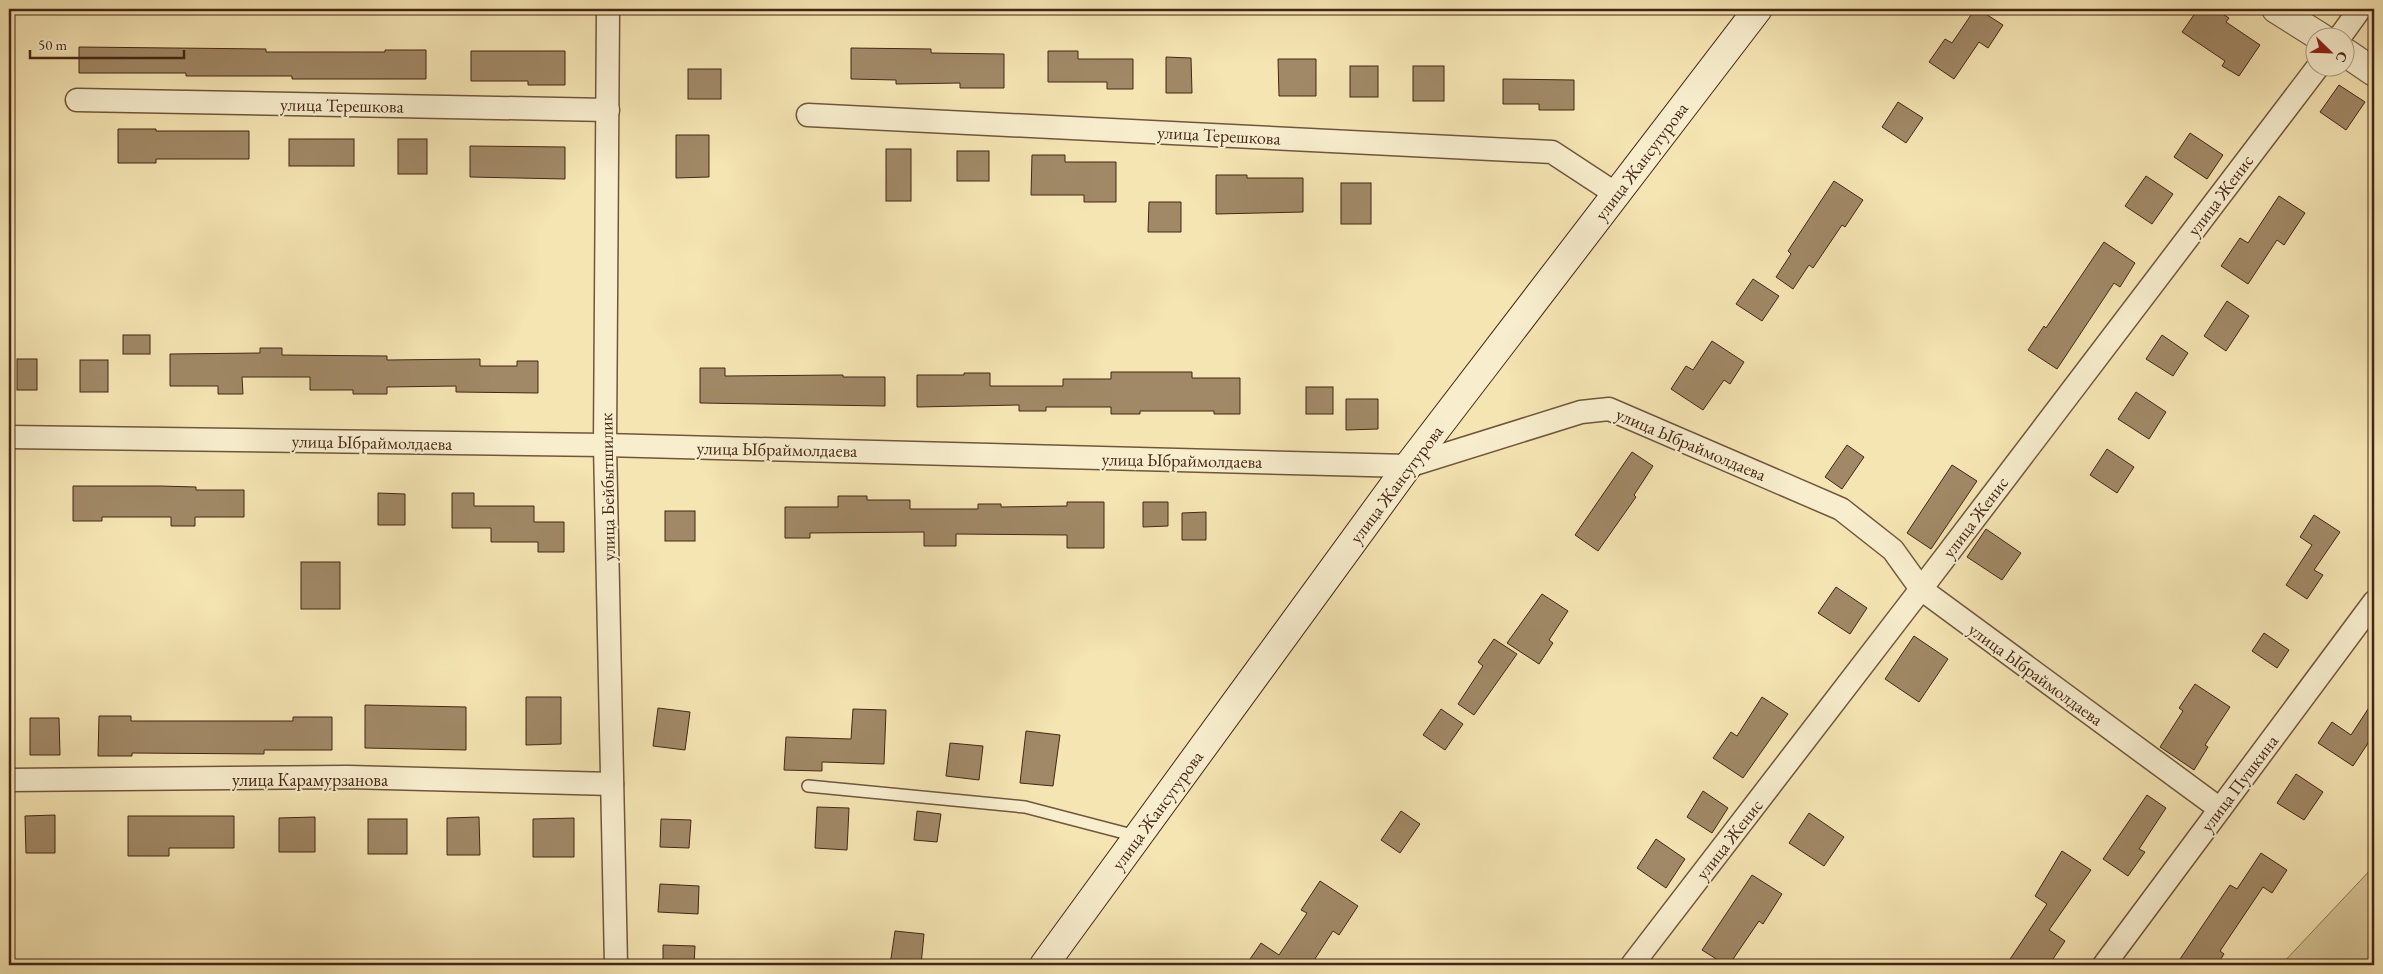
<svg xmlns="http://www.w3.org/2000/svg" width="2383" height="974" viewBox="0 0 2383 974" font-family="'EB Garamond',serif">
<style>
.green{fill:#d7c598;stroke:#8e7656}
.building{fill:#a18967;stroke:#452615}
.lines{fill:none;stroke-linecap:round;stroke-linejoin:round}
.service-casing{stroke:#71563c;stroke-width:14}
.minor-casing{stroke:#71563c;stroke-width:25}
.tertiary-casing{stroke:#71563c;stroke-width:30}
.secondary-casing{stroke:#452615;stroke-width:30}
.service{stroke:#f8eece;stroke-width:11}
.minor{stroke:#f8eece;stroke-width:22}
.tertiary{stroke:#f8eece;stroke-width:28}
.secondary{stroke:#f8eece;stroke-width:28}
.labels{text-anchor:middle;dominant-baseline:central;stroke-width:4;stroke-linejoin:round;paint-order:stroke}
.street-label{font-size:18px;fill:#452615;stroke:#f8eece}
</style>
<rect width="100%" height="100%" fill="#f5e5b3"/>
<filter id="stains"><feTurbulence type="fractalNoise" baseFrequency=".004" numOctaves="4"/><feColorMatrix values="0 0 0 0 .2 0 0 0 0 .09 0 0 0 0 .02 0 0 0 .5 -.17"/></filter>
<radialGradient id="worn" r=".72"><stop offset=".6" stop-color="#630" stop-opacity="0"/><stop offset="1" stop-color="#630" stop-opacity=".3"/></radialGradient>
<path class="green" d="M2374 866V965H2281Z"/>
<g class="building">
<path d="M1975 9H1978L2003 25 1988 48 1979 42 1954 79 1929 62 1945 39 1952 43Z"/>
<path d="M2198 9H2215L2229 18 2226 22 2260 45 2239 76 2222 66 2225 61 2182 32Z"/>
<path d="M79 47 266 49V52H385V50H426V79H292V76H186V73H79Z"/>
<path d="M851 48 931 49V53L1004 54V88H960V83L896 84V80L851 79Z"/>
<path d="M471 51H565V85H528V81H471Z"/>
<path d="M1048 51H1078V59H1133V89H1107V82H1048Z"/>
<path d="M1166 57 1191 58 1192 93H1166Z"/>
<path d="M1278 59H1316V96H1279Z"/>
<rect x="1350" y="66" width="28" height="31"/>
<rect x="1413" y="66" width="31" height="35"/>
<rect x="688" y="69" width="33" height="30"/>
<path d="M1503 79 1574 80V110H1539V104H1503Z"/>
<path d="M2339 85 2365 102 2346 130 2320 112Z"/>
<path d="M1898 102 1923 118 1906 143 1882 127Z"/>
<path d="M118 129H156V131H249V159H156V163H118Z"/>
<path d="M2190 133 2223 155 2207 179 2174 157Z"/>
<path d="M676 135H709V177L676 178Z"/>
<rect x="289" y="139" width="65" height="27"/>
<rect x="398" y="139" width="29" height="35"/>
<path d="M470 146 565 147V179L470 177Z"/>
<rect x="886" y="149" width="25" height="52"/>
<rect x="957" y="151" width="32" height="30"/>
<path d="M1032 155H1065V162H1116V202H1084V195H1031Z"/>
<path d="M1216 175H1247V178H1303V212L1216 214Z"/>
<path d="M2146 176 2173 194 2152 224 2125 206Z"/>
<path d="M1834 181 1863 200 1845 227 1842 225 1813 268 1809 265 1793 289 1776 277 1791 254 1788 251Z"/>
<rect x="1341" y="183" width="30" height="41"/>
<path d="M2279 196 2305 213 2284 245 2277 240 2248 284 2221 266 2240 238 2248 243Z"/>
<path d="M1149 202H1181V232H1148Z"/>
<path d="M2104 242 2135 263 2120 287 2114 283 2057 369 2028 350 2044 326 2046 328Z"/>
<path d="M1753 279 1779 296 1762 321 1736 304Z"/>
<path d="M2227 301 2249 316 2226 351 2204 336Z"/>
<rect x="123" y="335" width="27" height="19"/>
<path d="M2162 335 2188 353 2173 376 2146 359Z"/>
<path d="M1712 341 1744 362 1730 384 1724 380 1703 410 1671 389 1686 366 1693 370Z"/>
<path d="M260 348H282V355L387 356V360L480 359V366H517V361H538V393L456 392V386L387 387V394H353V390H310V377H242L243 394H218V386H170V354L260 353Z"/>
<rect x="17" y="359" width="20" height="31"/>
<rect x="80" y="360" width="28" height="32"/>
<path d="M700 368H725V376L843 375V377H885V406L700 403Z"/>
<path d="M1111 372H1192V378H1240V414H1214V411H1140V414H1111V407H1046V411H1019V405L917 407V375H964V373H990V386H1063V379H1111Z"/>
<rect x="1306" y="387" width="27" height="27"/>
<path d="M2136 392 2166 412 2149 439 2118 419Z"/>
<path d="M1346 399H1378V429L1346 430Z"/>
<path d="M1847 445 1864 457 1842 489 1825 477Z"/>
<path d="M2107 449 2134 467 2117 493 2090 475Z"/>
<path d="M1632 452 1653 466 1634 495 1636 497 1598 551 1575 535Z"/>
<path d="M1952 465 1977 481 1931 549 1907 533Z"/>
<path d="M73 486H160L196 487V490H244V517H195V526H171V517H102V521H73Z"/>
<path d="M378 493 405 494V525H378Z"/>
<path d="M452 493H474V506H534V522H564V552H538V542H491V528H452Z"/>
<path d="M838 496H867V500H910V509H978V504H1001V507L1067 506V502H1104V548H1067V535L956 534V546H924V532L810 533V538H785V507H838Z"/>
<path d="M1143 502H1168V526L1143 527Z"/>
<rect x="665" y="511" width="30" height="30"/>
<path d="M1206 512V540H1182V513Z"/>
<path d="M2314 515 2340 532 2314 570 2323 575 2307 599 2286 585 2312 545 2300 537Z"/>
<path d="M1986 529 2021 553 2002 580 1967 557Z"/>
<rect x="301" y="562" width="39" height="47"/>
<path d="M1836 587 1867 608 1850 634 1818 613Z"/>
<path d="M1542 594 1568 611 1549 640 1553 643 1539 664 1507 643Z"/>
<path d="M2264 633 2289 650 2277 668 2252 651Z"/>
<path d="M1914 636 1948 659 1919 702 1885 679Z"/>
<path d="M1494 639 1517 654 1474 715 1458 704 1483 666 1478 662Z"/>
<path d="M2195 684 2230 707 2205 745 2208 747 2194 770 2160 747 2183 711 2179 708Z"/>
<path d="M526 697H561V744L526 745Z"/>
<path d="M1762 697 1788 714 1743 778 1713 758 1731 732 1737 736Z"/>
<path d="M2374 700V734L2353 766 2318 743 2332 722 2351 735Z"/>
<path d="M365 705 466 707V750L365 748Z"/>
<path d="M658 708 690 712 685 750 653 746Z"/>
<path d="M853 709 886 710 884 764 822 762V771L784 770 786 737 851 739Z"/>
<path d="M1441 709 1463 724 1445 750 1423 735Z"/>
<path d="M99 716H131V721H293V717H332V750H264V754L132 753V756H98Z"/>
<path d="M30 718H59L60 755H30Z"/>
<path d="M1026 731 1060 735 1053 786 1020 783Z"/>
<path d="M950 743 983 746 979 780 946 776Z"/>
<path d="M2296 774 2323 792 2304 820 2277 803Z"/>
<path d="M1703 791 1728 808 1712 833 1687 817Z"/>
<path d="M2147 795 2166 808 2139 849 2145 852 2128 876 2103 859Z"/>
<path d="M817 807 849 808 847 850 815 848Z"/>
<path d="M917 811 941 814 937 842 914 840Z"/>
<path d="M1401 811 1420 824 1400 853 1381 840Z"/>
<path d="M1809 813 1844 837 1824 866 1789 843Z"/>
<path d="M55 815V853H26L25 816Z"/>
<path d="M128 816H234V848H169V856H128Z"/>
<path d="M315 817V852H279V818Z"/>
<path d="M479 817 480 855H447V818Z"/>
<path d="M574 818V857H533V819Z"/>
<rect x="368" y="819" width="39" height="35"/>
<path d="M661 819 691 820 689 848 660 847Z"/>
<path d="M1656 839 1685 859 1666 888 1637 868Z"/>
<path d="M2062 851 2091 870 2049 930 2065 941 2049 965H2006L2047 904 2035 896Z"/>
<path d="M2261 853 2287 870 2272 893 2263 887 2220 951 2224 954 2217 965H2176L2230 885 2237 889Z"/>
<path d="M1752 875 1782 894 1763 924 1759 921 1729 965H1726L1702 950Z"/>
<path d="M1320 881 1358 906 1339 935 1333 931 1311 965H1246L1261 943 1279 955 1307 913 1301 910Z"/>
<path d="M660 884 699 886 698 914 658 912Z"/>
<path d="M895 931 924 934 921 965H890Z"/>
<path d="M663 945 695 946 694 965H663Z"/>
</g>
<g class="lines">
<g class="service-casing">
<path id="service" d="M808 786 1025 807 1136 836"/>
</g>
<g class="minor-casing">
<g id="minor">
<path d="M608 9 605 445 616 965"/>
<path d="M2339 38 2360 9"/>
<path d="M77 100 608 110"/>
<path d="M808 115 1552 152 1616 194"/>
<path d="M9 437 605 445 1408 466 1581 412 1609 409 1841 509 1893 550 1921 589 2220 809"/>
<path d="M9 780 348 777 612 784"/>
<path d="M1632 965 1921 589 2317 68"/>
<path d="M2104 965 2374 602"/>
</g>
</g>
<g class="tertiary-casing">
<g id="tertiary">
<path d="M2276 9 2322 38"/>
<path d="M2346 53 2374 72"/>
</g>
</g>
<g class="secondary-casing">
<path id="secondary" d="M1044 965 1408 466 1758 9"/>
</g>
<use href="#service" class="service"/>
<use href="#minor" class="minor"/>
<use href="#tertiary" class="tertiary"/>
<use href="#secondary" class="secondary"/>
</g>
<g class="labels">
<g class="street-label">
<text transform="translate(342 105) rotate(1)">улица Терешкова</text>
<text transform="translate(1219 135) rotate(3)">улица Терешкова</text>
<text transform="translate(1641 161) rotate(-53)">улица Жансугурова</text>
<text transform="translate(2220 195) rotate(-53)">улица Женис</text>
<text transform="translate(372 442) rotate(1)">улица Ыбраймолдаева</text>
<text transform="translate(1691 444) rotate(23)">улица Ыбраймолдаева</text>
<text transform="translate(777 449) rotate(1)">улица Ыбраймолдаева</text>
<text transform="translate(1182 460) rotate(1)">улица Ыбраймолдаева</text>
<text transform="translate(1396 484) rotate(-53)">улица Жансугурова</text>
<text transform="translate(607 487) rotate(-91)">улица Бейбытшилик</text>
<text transform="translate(1975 517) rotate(-53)">улица Женис</text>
<text transform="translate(2036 674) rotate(36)">улица Ыбраймолдаева</text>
<text x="310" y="779">улица Карамурзанова</text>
<text transform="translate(2239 783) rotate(-53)">улица Пушкина</text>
<text transform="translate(1157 810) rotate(-54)">улица Жансугурова</text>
<text transform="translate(1729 839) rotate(-52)">улица Женис</text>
</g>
</g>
<rect width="2383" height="974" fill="none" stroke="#f5e5b3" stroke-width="30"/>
<rect x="10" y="10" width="2363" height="954" fill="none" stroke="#452615" stroke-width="2.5"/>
<rect x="15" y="15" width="2353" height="944" fill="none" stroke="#452615"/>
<g transform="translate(2330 52) rotate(113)"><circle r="24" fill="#f8eece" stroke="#b09e84"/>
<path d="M0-4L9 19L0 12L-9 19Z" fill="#8f2418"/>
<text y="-8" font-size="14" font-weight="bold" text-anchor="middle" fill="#452615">С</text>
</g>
<path d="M30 50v8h154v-8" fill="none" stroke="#452615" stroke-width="2.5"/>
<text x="38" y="50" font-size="15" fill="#452615" stroke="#f8eece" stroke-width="4" paint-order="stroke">50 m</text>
<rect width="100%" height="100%" filter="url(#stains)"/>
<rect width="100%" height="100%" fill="url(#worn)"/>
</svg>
